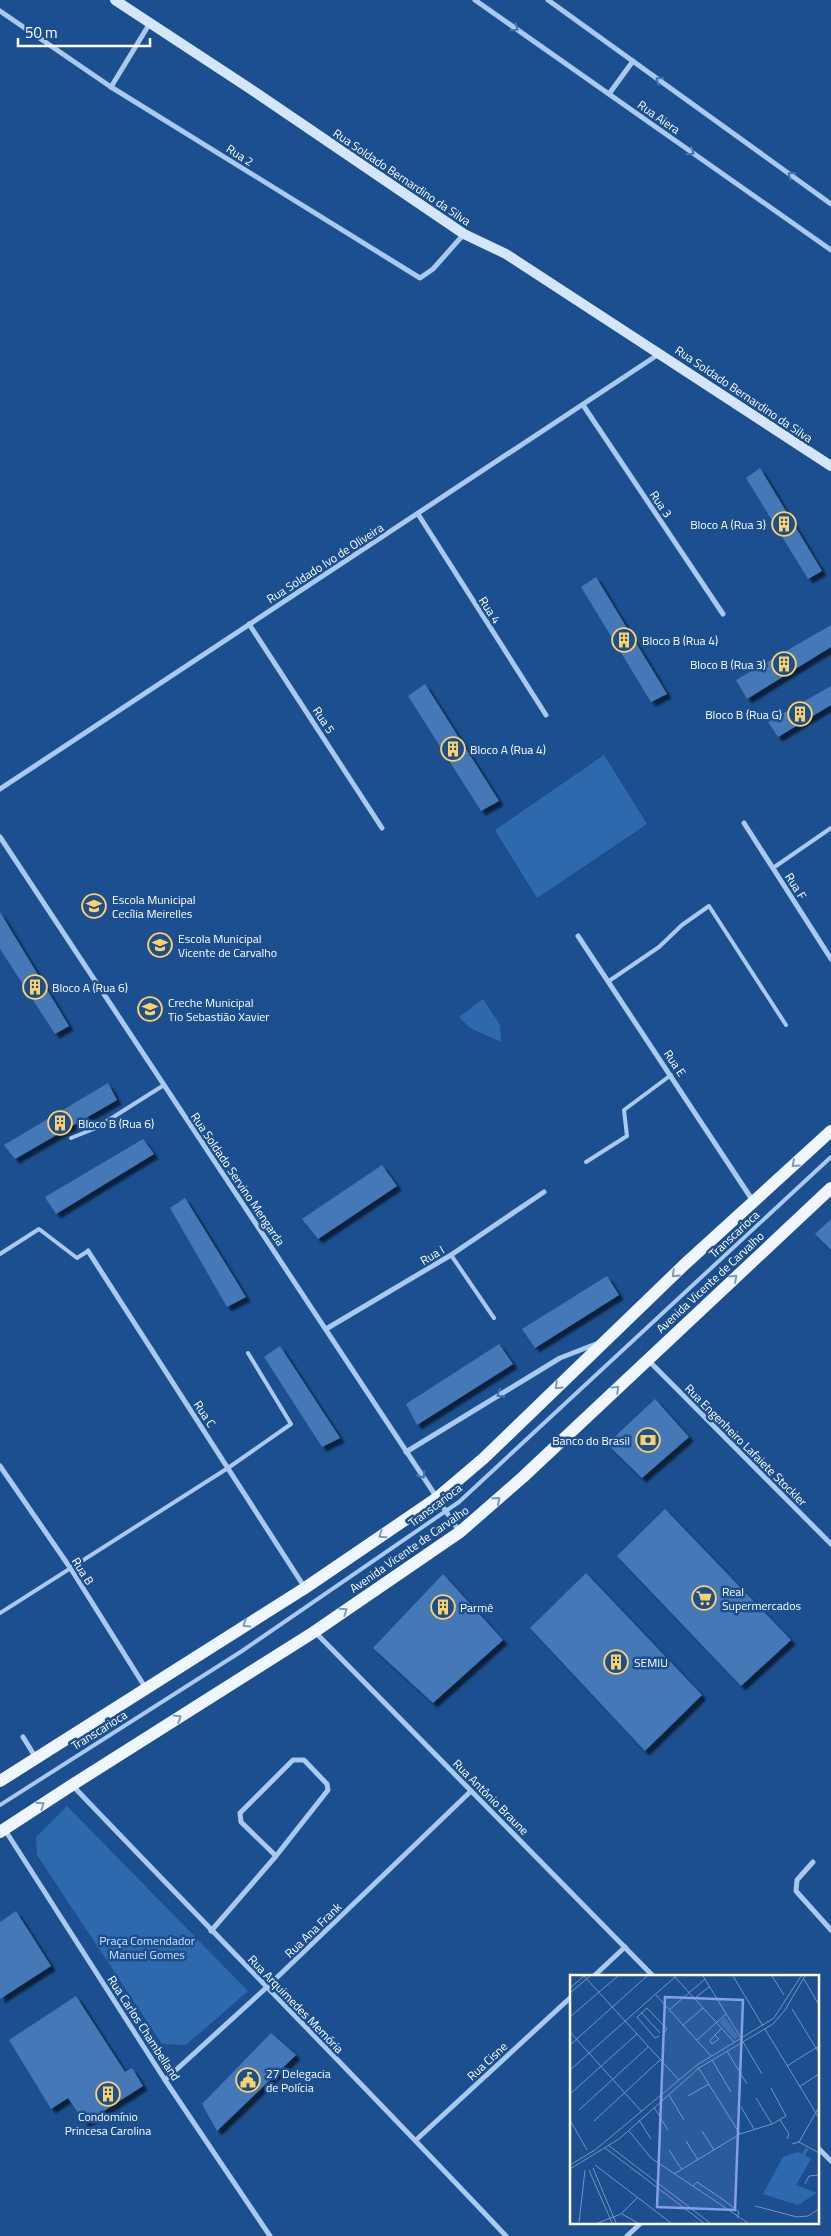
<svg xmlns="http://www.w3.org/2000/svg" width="831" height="2236" viewBox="0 0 831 2236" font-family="'Titillium Web',sans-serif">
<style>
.green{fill:#2e69ad}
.building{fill:#4478b7;filter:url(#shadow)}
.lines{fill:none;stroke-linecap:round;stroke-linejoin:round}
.lane{stroke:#a9c9ee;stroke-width:4}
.street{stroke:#a9c9ee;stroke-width:5}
.secondary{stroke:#d6e6fa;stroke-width:10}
.primary{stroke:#f0f6ff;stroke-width:12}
.oneway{stroke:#4674ac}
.oneway2{stroke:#7b9ac1}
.labels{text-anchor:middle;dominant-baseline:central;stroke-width:5;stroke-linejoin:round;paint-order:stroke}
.street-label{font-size:12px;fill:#fff;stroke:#1b4f8f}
.poi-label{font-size:12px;fill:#fff;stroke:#1b4f8f;text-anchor:start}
.park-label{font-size:12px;fill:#cfe3fa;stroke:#1b4f8f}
.inset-road{fill:none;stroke:#7695bc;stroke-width:1}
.view{fill:#839eea;fill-opacity:0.15;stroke:#839eea;stroke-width:2.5}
.inset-edge{fill:none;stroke:#fff;stroke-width:2.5}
</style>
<defs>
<filter id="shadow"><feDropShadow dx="4.5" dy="4.5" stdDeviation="1" flood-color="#0009"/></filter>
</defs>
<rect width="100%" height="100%" fill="#1b4f8f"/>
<g class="green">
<path d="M604 755 647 824 537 898 495 830Z"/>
<path d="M483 999 500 1025 501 1042 470 1028 459 1017Z"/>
<path d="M67 1806 248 1991 186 2045 162 2044 37 1855 36 1837Z"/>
</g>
<g class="building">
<path d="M760 468 822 571 808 579 746 478Z"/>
<path d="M596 577 667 694 651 702 581 587Z"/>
<path d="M831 625V647L747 699 736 680Z"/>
<path d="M425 684 499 801 481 811 408 696Z"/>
<path d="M831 686V705L778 737 768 722Z"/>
<path d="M0 912 69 1026 55 1034 0 949Z"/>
<path d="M108 1083 117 1100 15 1159 4 1145Z"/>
<path d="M143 1139 154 1154 56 1214 45 1197Z"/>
<path d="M382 1165 397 1186 318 1239 302 1219Z"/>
<path d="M185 1198 246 1297 227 1307 170 1208Z"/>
<path d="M831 1219V1250L815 1234Z"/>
<path d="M607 1276 619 1295 535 1348 522 1329Z"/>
<path d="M499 1344 513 1364 417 1425 406 1404Z"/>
<path d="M280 1346 340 1438 322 1447 264 1357Z"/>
<path d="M655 1399 689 1437 642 1478 607 1444Z"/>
<path d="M665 1509 791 1640 741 1686 617 1556Z"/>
<path d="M586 1573 702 1695 645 1751 530 1628Z"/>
<path d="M443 1574 503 1640 433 1703 373 1648Z"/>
<path d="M16 1911 51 1966 0 1999V1922Z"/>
<path d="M76 1996 125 2072 132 2068 143 2086 85 2123 68 2098 51 2109 9 2040Z"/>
<path d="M271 2033 296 2055 217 2131 202 2104Z"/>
</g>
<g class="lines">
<g class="lane">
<path d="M773 868 831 828"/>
<path d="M609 981 659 947 682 925 709 906 786 1025"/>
<path d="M71 1138 96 1128 164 1085"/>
<path d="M586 1162 627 1136 624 1110 671 1075"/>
<path d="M0 1254 39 1229 77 1258 88 1251"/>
<path d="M451 1255 494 1318"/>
<path d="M0 1613 228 1468 291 1424 248 1353"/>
<path d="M0 1805 242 1651 459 1502 831 1157"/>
</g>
<g class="street">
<path d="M475 0 831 250"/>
<path d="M548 0 831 204"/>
<path d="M0 11 111 87 420 278 433 269 464 234"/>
<path d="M111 87 150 23"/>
<path d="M609 94 633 61"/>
<path d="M583 405 723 614"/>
<path d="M418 514 546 715"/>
<path d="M249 624 382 828"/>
<path d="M0 789 659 354"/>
<path d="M744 823 831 959"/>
<path d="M0 837 459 1531"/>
<path d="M578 936 753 1201"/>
<path d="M88 1251 305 1588"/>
<path d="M326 1329 451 1255 544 1192"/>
<path d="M648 1360 831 1544"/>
<path d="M406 1452 560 1358 596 1344"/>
<path d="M0 1466 71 1569 145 1687"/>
<path d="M315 1632 653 1976"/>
<path d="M23 1737 36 1758"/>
<path d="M73 1786C217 1937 363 2084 506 2236"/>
<path d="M5 1830 165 2080 270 2236"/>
<path d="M813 1862 797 1880 796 1891 831 1930"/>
<path d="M211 1931 276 1856 241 1822 240 1813 293 1760H304L327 1784 328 1790 276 1856"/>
<path d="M594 1976 625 1947"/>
<path d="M165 2080 266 1988 471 1791"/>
<path d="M416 2140 571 1997"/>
<path d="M817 2147 831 2161"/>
<path d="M627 2236 642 2222"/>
</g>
<path class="secondary" d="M115 0 249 88 464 234 506 254 831 466"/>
<g class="primary">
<path d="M0 1781 305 1588 437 1498 484 1458 685 1264 831 1131"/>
<path d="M0 1832 72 1785 314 1632 460 1532 523 1477 831 1188"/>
</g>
</g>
<defs><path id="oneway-chevron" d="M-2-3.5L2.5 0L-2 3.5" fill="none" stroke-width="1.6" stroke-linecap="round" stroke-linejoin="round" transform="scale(1.25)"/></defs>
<g class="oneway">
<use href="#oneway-chevron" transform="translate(515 28) rotate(35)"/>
<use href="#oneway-chevron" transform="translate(659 80) rotate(-144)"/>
<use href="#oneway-chevron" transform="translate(691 152) rotate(35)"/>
<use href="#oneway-chevron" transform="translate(791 175) rotate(-144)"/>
<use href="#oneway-chevron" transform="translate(500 1394) rotate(148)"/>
<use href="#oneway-chevron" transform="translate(422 1475) rotate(56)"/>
</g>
<g class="oneway2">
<use href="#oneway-chevron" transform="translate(795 1164) rotate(138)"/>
<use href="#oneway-chevron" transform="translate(675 1274) rotate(136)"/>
<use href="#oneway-chevron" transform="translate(734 1278) rotate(-43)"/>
<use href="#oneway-chevron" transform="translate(558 1386) rotate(136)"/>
<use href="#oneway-chevron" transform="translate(616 1389) rotate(-43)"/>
<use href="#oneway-chevron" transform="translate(497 1500) rotate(-41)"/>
<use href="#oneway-chevron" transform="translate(382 1535) rotate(146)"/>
<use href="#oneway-chevron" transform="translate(344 1611) rotate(-35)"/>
<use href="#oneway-chevron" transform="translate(246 1624) rotate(148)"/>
<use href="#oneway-chevron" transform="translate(178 1718) rotate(-32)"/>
<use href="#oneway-chevron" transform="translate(41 1805) rotate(-34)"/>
</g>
<defs>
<g id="building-ring" transform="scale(1.25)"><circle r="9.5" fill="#1b4f8f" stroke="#ffd166" stroke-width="1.5"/><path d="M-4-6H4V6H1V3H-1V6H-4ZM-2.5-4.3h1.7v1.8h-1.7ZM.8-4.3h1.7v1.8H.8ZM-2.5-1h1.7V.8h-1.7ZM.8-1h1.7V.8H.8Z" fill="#ffd166"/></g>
<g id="school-ring" transform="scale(1.25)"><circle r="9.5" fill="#1b4f8f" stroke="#ffd166" stroke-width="1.5"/><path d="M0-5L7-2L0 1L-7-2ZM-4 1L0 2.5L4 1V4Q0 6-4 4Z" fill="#ffd166"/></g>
<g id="bank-ring" transform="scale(1.25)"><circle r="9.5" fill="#1b4f8f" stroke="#ffd166" stroke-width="1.5"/><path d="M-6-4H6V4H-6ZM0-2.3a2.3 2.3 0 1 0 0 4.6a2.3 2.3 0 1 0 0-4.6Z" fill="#ffd166"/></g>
<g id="supermarket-ring" transform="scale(1.25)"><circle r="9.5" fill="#1b4f8f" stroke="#ffd166" stroke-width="1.5"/><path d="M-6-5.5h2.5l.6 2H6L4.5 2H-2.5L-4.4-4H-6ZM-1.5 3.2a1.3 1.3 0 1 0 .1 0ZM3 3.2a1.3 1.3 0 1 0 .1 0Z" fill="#ffd166"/></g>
<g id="civic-ring" transform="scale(1.25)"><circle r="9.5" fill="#1b4f8f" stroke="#ffd166" stroke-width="1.5"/><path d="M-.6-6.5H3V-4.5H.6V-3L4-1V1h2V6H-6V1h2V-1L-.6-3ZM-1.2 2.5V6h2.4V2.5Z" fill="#ffd166"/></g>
</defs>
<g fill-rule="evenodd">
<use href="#building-ring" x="784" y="524"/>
<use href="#building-ring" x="624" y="640"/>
<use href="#building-ring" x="784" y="664"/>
<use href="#building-ring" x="800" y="714"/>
<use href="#building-ring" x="453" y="749"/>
<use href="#school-ring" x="94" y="906"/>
<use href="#school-ring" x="160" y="945"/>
<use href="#building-ring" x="35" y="987"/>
<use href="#school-ring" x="150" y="1009"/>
<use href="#building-ring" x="60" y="1123"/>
<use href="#bank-ring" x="648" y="1440"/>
<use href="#supermarket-ring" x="704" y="1598"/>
<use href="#building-ring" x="443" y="1607"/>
<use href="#building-ring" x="616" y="1662"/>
<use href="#civic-ring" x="248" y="2080"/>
<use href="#building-ring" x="108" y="2094"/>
</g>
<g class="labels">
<g class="street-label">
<text transform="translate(659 117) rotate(35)">Rua Aiera</text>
<text transform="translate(240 155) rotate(32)">Rua 2</text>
<text transform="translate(402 177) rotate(34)">Rua Soldado Bernardino da Silva</text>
<text transform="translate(744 394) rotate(34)">Rua Soldado Bernardino da Silva</text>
<text transform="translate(661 504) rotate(56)">Rua 3</text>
<text transform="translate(325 563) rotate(-33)">Rua Soldado Ivo de Oliveira</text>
<text transform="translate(490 610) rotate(57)">Rua 4</text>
<text transform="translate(324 720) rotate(57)">Rua 5</text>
<text transform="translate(796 886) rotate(58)">Rua F</text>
<text transform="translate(675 1063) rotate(56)">Rua E</text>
<text transform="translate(238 1179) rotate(56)">Rua Soldado Servino Mengarda</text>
<text transform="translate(734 1234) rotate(-43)">Transcarioca</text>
<text transform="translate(432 1255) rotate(-31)">Rua I</text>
<text transform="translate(710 1282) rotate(-43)">Avenida Vicente de Carvalho</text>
<text transform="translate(205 1414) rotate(57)">Rua C</text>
<text transform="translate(746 1445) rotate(45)">Rua Engenheiro Lafaiete Stockler</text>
<text transform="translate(435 1505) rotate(-37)">Transcarioca</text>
<text transform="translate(409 1549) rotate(-35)">Avenida Vicente de Carvalho</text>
<text transform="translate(83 1571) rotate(58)">Rua B</text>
<text transform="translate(99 1730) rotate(-32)">Transcarioca</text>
<text transform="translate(491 1797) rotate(45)">Rua Antônio Braune</text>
<text transform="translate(313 1930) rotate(-44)">Rua Ana Frank</text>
<text transform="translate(296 2004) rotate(46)">Rua Arquimedes Memória</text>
<text transform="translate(144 2028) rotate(57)">Rua Carlos Chambelland</text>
<text transform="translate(487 2061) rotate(-43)">Rua Cisne</text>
</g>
<g class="poi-label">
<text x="766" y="524" text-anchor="end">Bloco A (Rua 3)</text>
<text x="642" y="640">Bloco B (Rua 4)</text>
<text x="766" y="664" text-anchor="end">Bloco B (Rua 3)</text>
<text x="782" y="714" text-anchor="end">Bloco B (Rua G)</text>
<text x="470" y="749">Bloco A (Rua 4)</text>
<text x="112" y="899">Escola Municipal<tspan x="112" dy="14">Cecília Meirelles</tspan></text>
<text x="178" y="938">Escola Municipal<tspan x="178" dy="14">Vicente de Carvalho</tspan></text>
<text x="52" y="987">Bloco A (Rua 6)</text>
<text x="168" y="1002">Creche Municipal<tspan x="168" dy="14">Tio Sebastião Xavier</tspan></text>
<text x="78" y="1123">Bloco B (Rua 6)</text>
<text x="630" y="1440" text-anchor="end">Banco do Brasil</text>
<text x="722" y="1591">Real<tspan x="722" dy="14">Supermercados</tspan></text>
<text x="460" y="1607">Parmê</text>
<text x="634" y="1662">SEMIU</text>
<text x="266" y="2073">27 Delegacia<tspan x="266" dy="14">de Polícia</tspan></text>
<text x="108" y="2116" text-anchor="middle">Condomínio<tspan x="108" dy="14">Princesa Carolina</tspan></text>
</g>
<g class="park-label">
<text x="147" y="1940">Praça Comendador<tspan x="147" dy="14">Manuel Gomes</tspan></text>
</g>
</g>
<g transform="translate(570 1975)">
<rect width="249" height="249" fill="#1b4f8f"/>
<path d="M155 42 168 61 165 65 149 47ZM236 172 239 174 235 180 241 184 226 210 247 218 228 230 193 219 213 182 228 177 232 179Z" fill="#2e69ad"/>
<path class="inset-road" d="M14 1 109 105M133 1 171 63M163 1 193 51M202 1 214 20M105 2 164 67M234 4 249 30M0 13 14 1M29 17 48 1M0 18 20 1M86 20 141 81M125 23 139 12M222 34 249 78M99 35 135 4M71 37 90 58M0 42 29 17M113 50 133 33M195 54 249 143M0 57 72 137M145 60 140 66 142 69 149 64 145 60 152 53M89 61 85 63 67 42 77 33 97 54 95 57M127 65 156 39M173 67 192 99M0 70 77 1M157 76 177 109M142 85 161 117M217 91 249 71M128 92 170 159M0 95 106 1M229 112 249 99M0 119 67 59M99 120 114 145M118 121 139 109M186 123 202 149M84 132 98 155M171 132 184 154M9 135 78 72M0 145 17 175M69 145 81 164M210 145 219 159 217 164M24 146 90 85M59 156 81 183 178 248M132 156 144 175M116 166 128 185M229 167 249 132M222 169 229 167 249 178M38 170 140 248M35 173 134 248M99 175 112 195M0 190 25 175 127 90 204 43 231 1M25 190 101 248M23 193 46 248M0 194 49 164 129 93 203 49 215 35 235 1M19 195 42 248M104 199 170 159 202 149 216 141 201 113M235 209 239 201 249 200M123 211 127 207 155 226 169 237 167 243M185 231 227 242 238 241 249 234M52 239 68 248M9 248 15 195M28 248 51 239 67 223"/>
<path class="view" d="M95 22 173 25 165 235 87 232Z"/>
<rect width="249" height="249" class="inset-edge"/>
</g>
<path d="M18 38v8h132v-8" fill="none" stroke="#ffffff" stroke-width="2.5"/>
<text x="25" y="38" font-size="15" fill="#ffffff" stroke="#1b4f8f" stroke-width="4" paint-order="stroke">50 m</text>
</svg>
